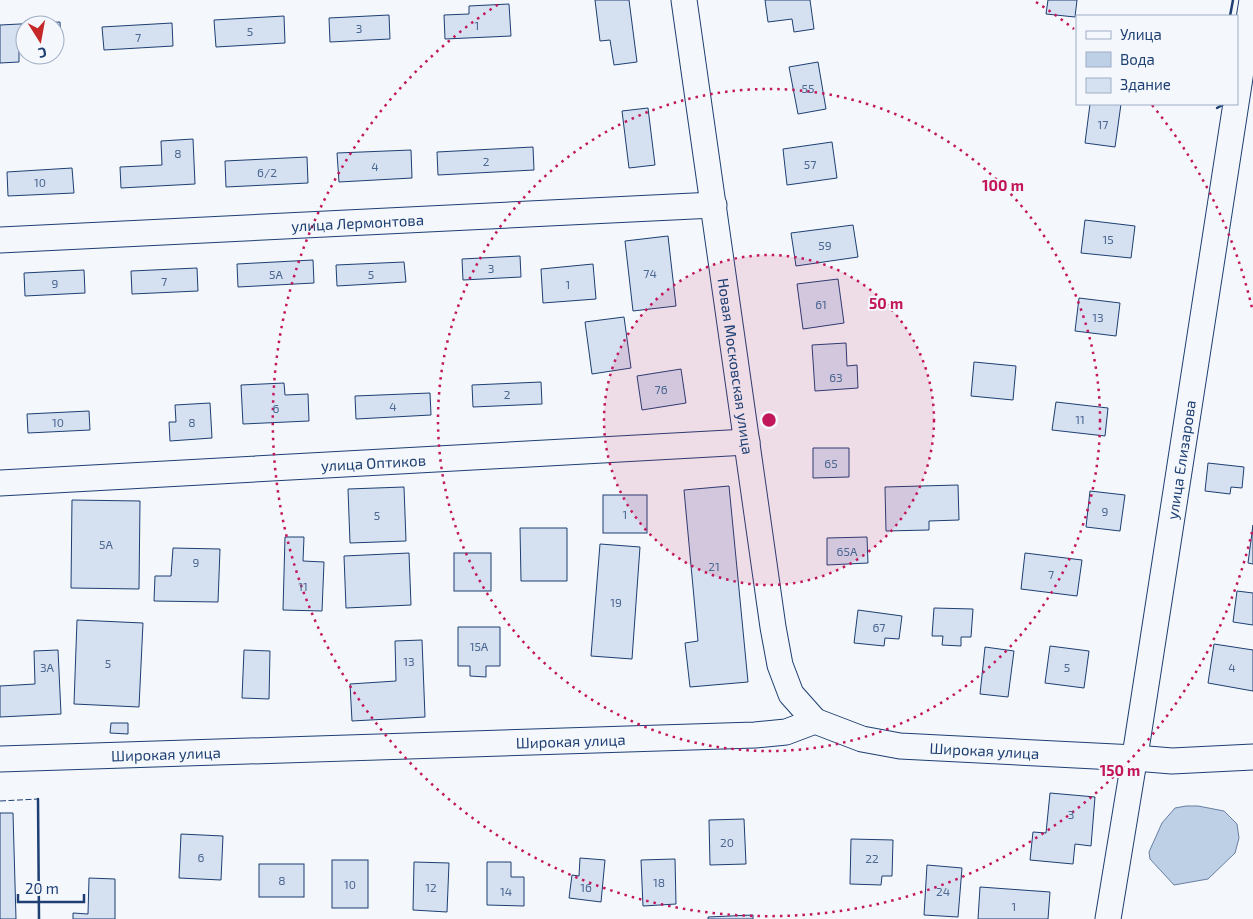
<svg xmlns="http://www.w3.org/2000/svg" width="1253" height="919" viewBox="0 0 1253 919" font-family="'Exo 2',sans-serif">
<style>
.water{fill:#bed0e5;stroke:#687fa3}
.building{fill:#d5e0f0;stroke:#1d3f73}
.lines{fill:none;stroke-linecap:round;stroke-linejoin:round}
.minor-casing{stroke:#1d3f73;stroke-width:27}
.minor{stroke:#f4f7fb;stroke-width:25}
.fence{stroke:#1d3f73;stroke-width:1;stroke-dasharray:6 2.5;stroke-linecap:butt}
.wall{stroke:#1d3f73;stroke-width:2.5}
.ring{fill:none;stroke:#c2185b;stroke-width:2.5;stroke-dasharray:2.5 5}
.labels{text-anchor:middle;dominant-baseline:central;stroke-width:4;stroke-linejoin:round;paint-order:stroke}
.number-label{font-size:12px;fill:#4b6792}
.street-label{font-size:15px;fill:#1d3f73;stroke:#f4f7fb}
.centre{fill:#c2185b;stroke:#f4f7fb;stroke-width:2.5}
.ring-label{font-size:15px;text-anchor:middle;font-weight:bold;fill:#c2185b;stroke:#f4f7fb;stroke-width:4;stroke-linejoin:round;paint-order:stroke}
</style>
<rect width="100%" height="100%" fill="#f4f7fb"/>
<path class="water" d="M1186 806H1198L1224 811 1237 824 1239 838 1235 853 1208 879 1174 885 1150 859 1149 852 1162 823 1175 808Z"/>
<g class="building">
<path d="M595 0H629L637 62 614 65 610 40 600 41Z"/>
<path d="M765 0H810L814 29 794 32 792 19 768 22Z"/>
<path d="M1048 0H1077L1075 17 1046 14Z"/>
<path d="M509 4 511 36 445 39 444 15 469 14V6Z"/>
<path d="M389 15 390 39 330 42 329 18Z"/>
<path d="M284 16 285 43 216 47 214 20Z"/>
<path d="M60 22 61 49H55V25H25V51H19V62L0 63V25Z"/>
<path d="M172 23 173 46 104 50 102 27Z"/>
<path d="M818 62 826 109 798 114 789 67Z"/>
<path d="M1090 104H1121L1115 147 1085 143Z"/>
<path d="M648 108 655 165 629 168 622 111Z"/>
<path d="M193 139 195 184 121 188 120 167 162 165 161 141Z"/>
<path d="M832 142 837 178 787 185 783 149Z"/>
<path d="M533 147 534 170 438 175 437 152Z"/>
<path d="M411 150 412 178 339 182 337 153Z"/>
<path d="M307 157 308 183 226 187 225 161Z"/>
<path d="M72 168 74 193 8 196 7 172Z"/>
<path d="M1085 220 1135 226 1131 258 1081 253Z"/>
<path d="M853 225 858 257 796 266 791 233Z"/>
<path d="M668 236 676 306 633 311 625 241Z"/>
<path d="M520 256 521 277 463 280 462 259Z"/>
<path d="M313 260 314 283 238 287 237 264Z"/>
<path d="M404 262 406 282 337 286 336 265Z"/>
<path d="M593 264 596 299 543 303 541 269Z"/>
<path d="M197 268 198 291 132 294 131 271Z"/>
<path d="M84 270 85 293 25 296 24 273Z"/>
<path d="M838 279 844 323 803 329 797 284Z"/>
<path d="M1079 298 1120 303 1116 336 1075 331Z"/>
<path d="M624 317 631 368 592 374 585 322Z"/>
<path d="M846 343 847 366 857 365 858 388 815 391 812 345Z"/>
<path d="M974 362 1016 366 1013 400 971 396Z"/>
<path d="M681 369 686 403 642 410 637 376Z"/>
<path d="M541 382 542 404 473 407 472 385Z"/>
<path d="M284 383 285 395 308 394 309 421 243 424 241 385Z"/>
<path d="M430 393 431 415 356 419 355 396Z"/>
<path d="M1056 402 1108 408 1105 436 1052 430Z"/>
<path d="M210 403 212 438 170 441 169 422H176L175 405Z"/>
<path d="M89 411 90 430 28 433 27 414Z"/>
<path d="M813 448H849V477L813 478Z"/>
<path d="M1208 463 1244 467 1242 488 1231 487 1230 494 1205 491Z"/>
<path d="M958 485 959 520 929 521V530L886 531 885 487Z"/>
<path d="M729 486 748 682 690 687 685 643 698 641 684 490Z"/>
<path d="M404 487 406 541 350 543 348 489Z"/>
<path d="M1090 491 1125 495 1120 531 1086 527Z"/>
<rect x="603" y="495" width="44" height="38"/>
<path d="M72 500 140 501 139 589 71 588Z"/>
<path d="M1253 525V564L1248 563Z"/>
<path d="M520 528H567V581H521Z"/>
<path d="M285 537H304L303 561 324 562 322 611 283 610Z"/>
<path d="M867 537 868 563 827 565V538Z"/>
<path d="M600 544 640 547 632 659 591 656Z"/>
<path d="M173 548 220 549 218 602 154 601 155 576H171Z"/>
<path d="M409 553 411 605 346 608 344 556Z"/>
<rect x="454" y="553" width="37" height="38"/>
<path d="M1025 553 1082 560 1077 596 1021 589Z"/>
<path d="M1237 591 1253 593V625L1233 622Z"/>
<path d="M934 608 973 609 971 637H961V646L942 645 943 636H932Z"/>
<path d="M858 610 902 616 899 639 885 638 884 646 854 643Z"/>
<path d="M77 620 143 623 139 707 74 704Z"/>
<path d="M458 627H500V666H486V677L470 676V666H458Z"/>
<path d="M422 640 425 717 352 721 350 684 396 681 395 641Z"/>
<path d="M1214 644 1253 650V691L1208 683Z"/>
<path d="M1050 646 1089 651 1084 688 1045 683Z"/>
<path d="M985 647 1014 651 1008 697 980 694Z"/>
<path d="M58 650 61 714 0 717V686L35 684 34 651Z"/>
<path d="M244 650 270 651 269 699 242 698Z"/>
<path d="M111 723H128V734L110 733Z"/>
<path d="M1050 793 1095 797 1091 846 1075 844 1073 864 1030 860 1033 832 1046 833Z"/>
<path d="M0 813H13L16 919H0Z"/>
<path d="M744 819 746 864 710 865 709 820Z"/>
<path d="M181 834 223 836 221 880 179 878Z"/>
<path d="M851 839 893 840 892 876H882L881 885 850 884Z"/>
<path d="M580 858 605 860 601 902 569 898 572 875 579 876Z"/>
<path d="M675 859 676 904 643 906 641 860Z"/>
<rect x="332" y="860" width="36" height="48"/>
<path d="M414 862 449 863 447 912 413 910Z"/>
<path d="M487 862H511V877H524V906L487 905Z"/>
<rect x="259" y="864" width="45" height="33"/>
<path d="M927 865 962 868 958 917 924 915Z"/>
<path d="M89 878 115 879V919H73V913L88 914Z"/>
<path d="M980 887 1050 892 1048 919H978Z"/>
<path d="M753 915V919H708V917Z"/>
</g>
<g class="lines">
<g class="minor-casing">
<g id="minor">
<path id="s1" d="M684 0 773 627 780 665 791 694 815 721"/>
<path id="s2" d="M0 240 714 205"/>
<path id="s3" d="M0 483 747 442"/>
<path id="s4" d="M0 759 755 735 786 732 815 721 862 739 900 746 1135 758 1172 761 1253 757"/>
<path id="s5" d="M1108 919 1137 743 1252 0"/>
</g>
</g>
<use href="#minor" class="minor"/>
<path class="fence" d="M0 801 38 799"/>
<g class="wall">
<path d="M1230 16 1233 0"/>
<path d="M1217 108 1224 104"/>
<path d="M38 799 39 919"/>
</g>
</g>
<circle cx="769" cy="420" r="165" fill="#c2185b" fill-opacity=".12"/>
<g class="ring">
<circle cx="769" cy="420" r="165"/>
<circle cx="769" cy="420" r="331"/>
<path d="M1252 532A496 496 0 1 1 502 2M1036 2A496 496 0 0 1 1074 29M1152 105A496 496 0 0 1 1252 308"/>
</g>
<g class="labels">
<g class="number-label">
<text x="477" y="25">1</text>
<text x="359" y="28">3</text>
<text x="250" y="31">5</text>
<text x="138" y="37">7</text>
<text x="808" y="88">55</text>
<text x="1103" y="124">17</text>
<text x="178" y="153">8</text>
<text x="486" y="161">2</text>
<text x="810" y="164">57</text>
<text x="375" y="166">4</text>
<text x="267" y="172">6/2</text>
<text x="40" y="182">10</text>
<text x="1108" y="239">15</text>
<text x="825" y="245">59</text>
<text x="491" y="268">3</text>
<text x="650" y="273">74</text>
<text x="276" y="274">5А</text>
<text x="371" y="274">5</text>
<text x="164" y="281">7</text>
<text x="55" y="283">9</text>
<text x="568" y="284">1</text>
<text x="821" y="304">61</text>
<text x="1098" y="317">13</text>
<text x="836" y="377">63</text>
<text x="661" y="389">76</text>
<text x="507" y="394">2</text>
<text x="393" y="406">4</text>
<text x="276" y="408">6</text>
<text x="1080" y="419">11</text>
<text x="58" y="422">10</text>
<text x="192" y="422">8</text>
<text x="831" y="463">65</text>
<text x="1105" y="511">9</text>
<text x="625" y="514">1</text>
<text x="377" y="515">5</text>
<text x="106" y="544">5А</text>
<text x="847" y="551">65А</text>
<text x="196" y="562">9</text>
<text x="714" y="566">21</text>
<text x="1051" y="574">7</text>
<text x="303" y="586">11</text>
<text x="616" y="602">19</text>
<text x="879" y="627">67</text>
<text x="479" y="646">15А</text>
<text x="409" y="661">13</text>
<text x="108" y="663">5</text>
<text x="47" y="667">3А</text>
<text x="1067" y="667">5</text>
<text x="1232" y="667">4</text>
<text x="1071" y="814">3</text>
<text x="727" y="842">20</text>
<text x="201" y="857">6</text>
<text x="872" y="858">22</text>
<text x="282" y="880">8</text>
<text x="659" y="882">18</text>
<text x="350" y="884">10</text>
<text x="431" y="887">12</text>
<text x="586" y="887">16</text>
<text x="506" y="891">14</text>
<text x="943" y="891">24</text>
<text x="1014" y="906">1</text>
</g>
<g class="street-label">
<text stroke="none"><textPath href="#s2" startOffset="358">улица Лермонтова</textPath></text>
<text stroke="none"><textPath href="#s1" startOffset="370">Новая Московская улица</textPath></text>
<text stroke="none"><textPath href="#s5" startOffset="465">улица Елизарова</textPath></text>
<text stroke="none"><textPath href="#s3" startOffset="374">улица Оптиков</textPath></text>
<text stroke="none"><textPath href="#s4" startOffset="571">Широкая улица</textPath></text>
<text stroke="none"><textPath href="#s4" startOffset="991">Широкая улица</textPath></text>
<text stroke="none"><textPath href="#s4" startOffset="166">Широкая улица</textPath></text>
</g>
</g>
<circle cx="769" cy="420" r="8" class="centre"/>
<g class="ring-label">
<text x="1003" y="191">100 m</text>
<text x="886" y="309">50 m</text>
<text x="1120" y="776">150 m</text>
</g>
<rect x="1076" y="15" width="162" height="90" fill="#f4f7fb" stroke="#9eadc5"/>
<rect x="1086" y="31" width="25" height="8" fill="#f4f7fb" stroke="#9eadc5"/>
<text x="1120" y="40" font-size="15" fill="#1d3f73">Улица</text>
<rect x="1086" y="52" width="25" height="15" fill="#bed0e5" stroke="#9eadc5"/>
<text x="1120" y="65" font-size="15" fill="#1d3f73">Вода</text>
<rect x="1086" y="78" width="25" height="15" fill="#d5e0f0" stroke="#9eadc5"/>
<text x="1120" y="90" font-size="15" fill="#1d3f73">Здание</text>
<g transform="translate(40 40) rotate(169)"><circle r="24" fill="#f4f7fb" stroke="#9eadc5"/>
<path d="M0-4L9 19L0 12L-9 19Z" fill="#c62828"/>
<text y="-8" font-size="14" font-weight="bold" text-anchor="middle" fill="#1d3f73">С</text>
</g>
<path d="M18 894v8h66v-8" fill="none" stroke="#1d3f73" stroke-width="2.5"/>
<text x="25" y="894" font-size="15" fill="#1d3f73" stroke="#f4f7fb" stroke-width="4" paint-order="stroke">20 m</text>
</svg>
